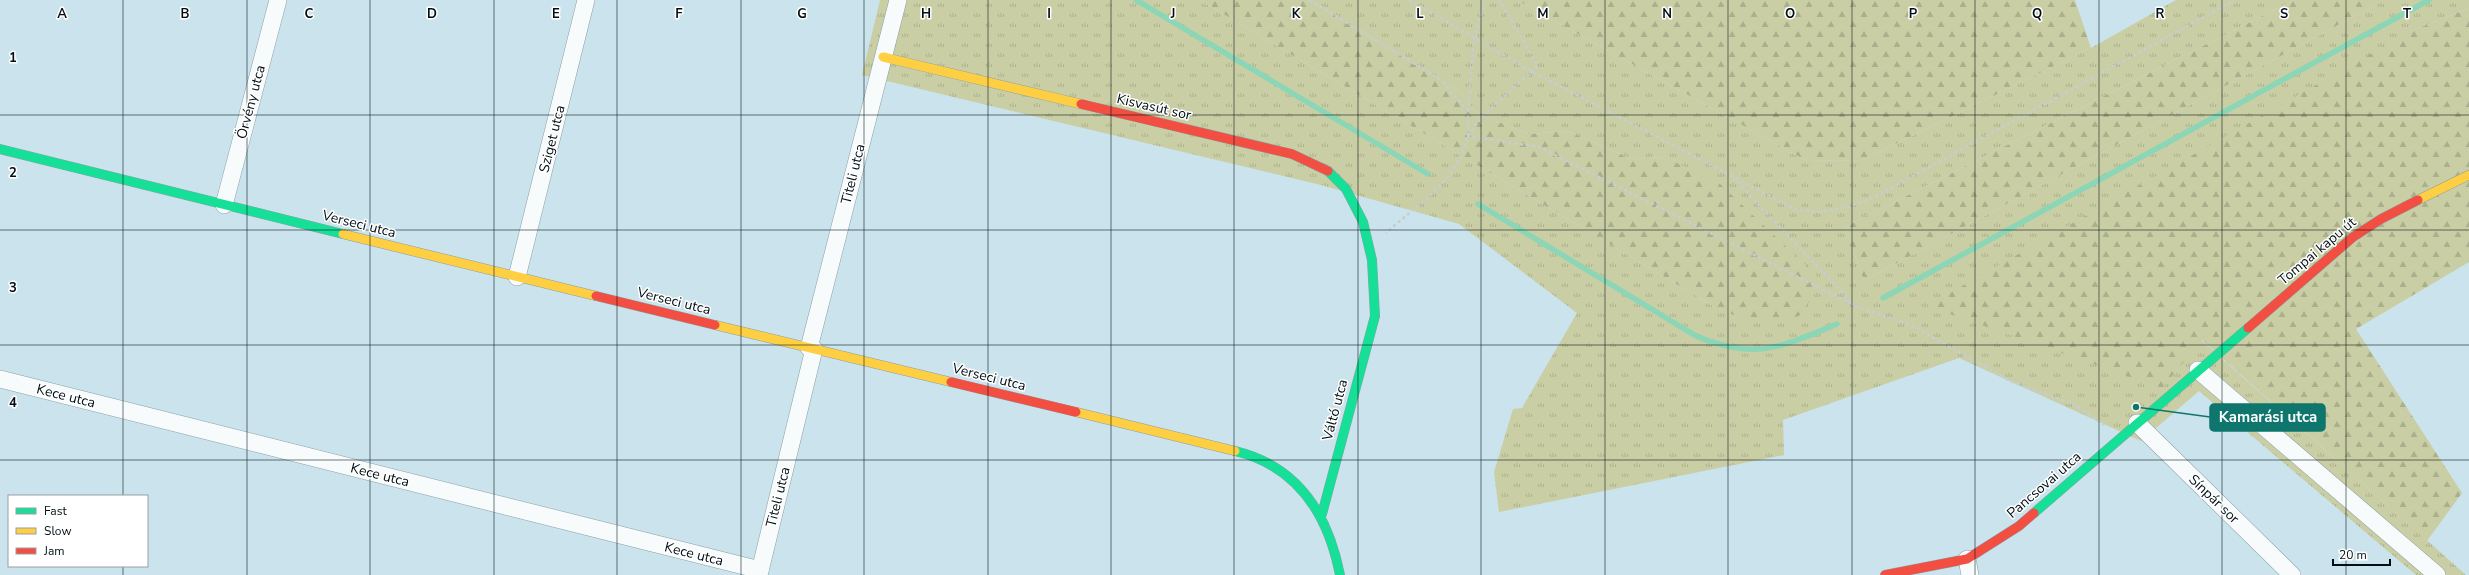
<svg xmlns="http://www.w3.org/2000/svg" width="2469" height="575" viewBox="0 0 2469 575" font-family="'Nunito Sans',sans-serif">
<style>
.grass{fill:url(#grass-tufts)}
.forest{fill:url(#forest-firs)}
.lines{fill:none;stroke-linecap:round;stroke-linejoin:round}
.stream{stroke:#8bd6b7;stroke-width:5.5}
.street-casing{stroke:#8c9fa5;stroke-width:18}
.fast-casing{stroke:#8c9fa5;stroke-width:10}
.slow-casing{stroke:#8c9fa5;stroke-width:10}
.jam-casing{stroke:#8c9fa5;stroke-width:10}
.path{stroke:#c7ced1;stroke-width:2.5;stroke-dasharray:3 3;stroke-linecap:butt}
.street{stroke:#f7fbfc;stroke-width:17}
.fast{stroke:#16e098;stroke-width:9}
.slow{stroke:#ffcf43;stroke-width:9}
.jam{stroke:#f24e42;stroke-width:9}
.grid{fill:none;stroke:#010e13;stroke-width:1;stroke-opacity:0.55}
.labels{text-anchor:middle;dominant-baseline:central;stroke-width:3;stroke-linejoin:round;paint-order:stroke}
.street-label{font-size:14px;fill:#010e13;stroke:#fff}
.grid-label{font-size:13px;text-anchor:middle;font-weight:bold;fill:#010e13;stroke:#fff;stroke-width:3;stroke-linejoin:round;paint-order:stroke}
.leader{fill:none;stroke:#0f766e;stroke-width:1.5}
.callout-dot{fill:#0f766e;stroke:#fff;stroke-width:1.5}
.callout{fill:#0f766e;stroke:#0f766e;stroke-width:1.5}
.callout-label{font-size:15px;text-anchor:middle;font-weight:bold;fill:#fff}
</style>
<defs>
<pattern id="grass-tufts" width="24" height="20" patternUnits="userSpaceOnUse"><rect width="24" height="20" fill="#c9cea4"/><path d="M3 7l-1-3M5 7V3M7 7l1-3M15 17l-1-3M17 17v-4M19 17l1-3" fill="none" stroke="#abb08c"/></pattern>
<pattern id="forest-firs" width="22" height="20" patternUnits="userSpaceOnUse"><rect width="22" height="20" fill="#c9cea4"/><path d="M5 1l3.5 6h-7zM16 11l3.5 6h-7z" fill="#abb08c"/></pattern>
</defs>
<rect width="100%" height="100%" fill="#cae3ec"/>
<path class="grass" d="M880 0H1200L1715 307 1664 157 1631 159 1568 131 1529 134 1478 114 1458 90 1308 0H1517L1807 161 1863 160 2091 48 2176 0H2294L1845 227 1864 281 2384 0H2469V8L2409 32 2201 340 2466 575H2416L2199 391 2141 441 1959 358 1783 420 1784 455 1499 512 1494 472 1513 409 1522 408 1577 313 1459 224 1321 185 862 75Z"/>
<g class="forest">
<path d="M1200 0H1308L1458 90 1478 114 1529 134 1568 131 1631 159 1664 157 1719 183 1823 282 1799 316C1761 324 1750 323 1715 307Z"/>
<path d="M1517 0H2075L2091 48 1863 160 1807 161Z"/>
<path d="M2294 0H2384L1864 281 1845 227Z"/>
<path d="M2469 8V262L2356 329 2462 493 2427 541 2202 340 2162 388 1927 306 2409 32Z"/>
</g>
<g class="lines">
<g class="stream">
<path d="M1136 0 1428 174"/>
<path d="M1478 204 1696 336C1755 361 1781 347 1837 324"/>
<path d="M1883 298 2429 0"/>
</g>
<g class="street-casing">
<g id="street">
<path d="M224 205 278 0"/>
<path d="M517 277 586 0"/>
<path d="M809 348 898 0"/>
<path d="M2198 370 2437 575"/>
<path d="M0 379 760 570"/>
<path d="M2137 423 2292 575"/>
<path d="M1967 559 1970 575"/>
<path d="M759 575 814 349"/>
</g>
</g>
<g class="fast-casing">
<g id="fast">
<path d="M0 149 343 234"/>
<path d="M1235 451C1298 466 1328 514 1340 575"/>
<path d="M2034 513 2248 328"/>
<path d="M1322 514 1375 316 1372 260 1363 222 1346 189 1328 171"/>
</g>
</g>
<g class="slow-casing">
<g id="slow">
<path d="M883 57 1081 104"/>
<path d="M2418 200 2469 175"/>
<path d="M343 234 596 296"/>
<path d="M715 325 951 382"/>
<path d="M1076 412 1235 451"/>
</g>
</g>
<g class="jam-casing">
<g id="jam">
<path d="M1081 104 1292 154 1328 171"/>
<path d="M596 296 715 325"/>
<path d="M2248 328 2353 237 2381 219 2418 200"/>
<path d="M951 382 1076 412"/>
<path d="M1885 575 1967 559 2019 526 2034 513"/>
</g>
</g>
<g class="path">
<path d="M1310 0 1441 80 1468 111C1468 119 1469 128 1467 136 1461 179 1415 206 1386 233"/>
<path d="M1409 0 1531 71 1795 209 1820 212 1846 207 1871 199 2235 0"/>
<path d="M1468 111 1474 39 1485 0"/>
<path d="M1467 136 1539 147 1856 306 1913 326 2010 381 2075 405 2104 425"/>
<path d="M1468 136 1480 119 1538 66 1499 0"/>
<path d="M1737 182 1854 305"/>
</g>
<use href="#street" class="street"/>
<use href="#fast" class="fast"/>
<use href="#slow" class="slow"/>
<use href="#jam" class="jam"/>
</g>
<path class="grid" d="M123 0V496M247 0V575M370 0V575M494 0V575M617 0V575M741 0V575M864 0V575M988 0V575M1111 0V575M1234 0V575M1358 0V575M1481 0V575M1605 0V575M1728 0V575M1852 0V575M1975 0V575M2099 0V575M2222 0V575M2346 0V575M0 115H2469M0 230H2469M0 345H2469M0 460H2469M123 566V575"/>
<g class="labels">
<g class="street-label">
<text transform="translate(251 102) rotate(-75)">Örvény utca</text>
<text transform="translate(1154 107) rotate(13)">Kisvasút sor</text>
<text transform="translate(552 139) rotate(-76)">Sziget utca</text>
<text transform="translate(853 174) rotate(-76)">Titeli utca</text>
<text transform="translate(359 224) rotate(14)">Verseci utca</text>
<text transform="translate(2317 251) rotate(-40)">Tompai kapu út</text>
<text transform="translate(674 301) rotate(14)">Verseci utca</text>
<text transform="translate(989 377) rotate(14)">Verseci utca</text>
<text transform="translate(66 396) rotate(14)">Kece utca</text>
<text transform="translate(1335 410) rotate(-75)">Váltó utca</text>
<text transform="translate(380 475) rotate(14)">Kece utca</text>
<text transform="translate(2044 485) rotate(-41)">Pancsovai utca</text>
<text transform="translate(778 497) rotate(-76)">Titeli utca</text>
<text transform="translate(2214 499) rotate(44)">Sínpár sor</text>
<text transform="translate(694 554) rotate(14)">Kece utca</text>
</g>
</g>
<g class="grid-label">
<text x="62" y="18">A</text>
<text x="185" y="18">B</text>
<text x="309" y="18">C</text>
<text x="432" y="18">D</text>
<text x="556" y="18">E</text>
<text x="679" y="18">F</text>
<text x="802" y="18">G</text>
<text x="926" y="18">H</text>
<text x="1049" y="18">I</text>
<text x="1173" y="18">J</text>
<text x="1296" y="18">K</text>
<text x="1420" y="18">L</text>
<text x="1543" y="18">M</text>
<text x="1667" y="18">N</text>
<text x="1790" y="18">O</text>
<text x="1913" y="18">P</text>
<text x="2037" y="18">Q</text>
<text x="2160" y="18">R</text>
<text x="2284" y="18">S</text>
<text x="2407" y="18">T</text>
<text x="13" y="62">1</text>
<text x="13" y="177">2</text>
<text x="13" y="292">3</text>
<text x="13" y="407">4</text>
</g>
<path class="leader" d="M2136 407L2210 417"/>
<circle class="callout-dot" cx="2136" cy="407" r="4"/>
<rect class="callout" x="2210" y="404" width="115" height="27" rx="4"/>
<g class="callout-label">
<text x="2268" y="422">Kamarási utca</text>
</g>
<rect x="8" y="495" width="140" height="72" fill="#ffffff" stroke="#999fa1"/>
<rect x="16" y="508" width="20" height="6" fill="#16e098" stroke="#999fa1"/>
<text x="44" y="515" font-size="12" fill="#010e13">Fast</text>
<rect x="16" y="528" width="20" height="6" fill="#ffcf43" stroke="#999fa1"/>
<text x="44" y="535" font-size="12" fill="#010e13">Slow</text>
<rect x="16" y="548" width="20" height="6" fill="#f24e42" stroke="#999fa1"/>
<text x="44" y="555" font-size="12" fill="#010e13">Jam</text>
<path d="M2333 559v6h57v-6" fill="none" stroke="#010e13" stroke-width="2"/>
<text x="2339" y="559" font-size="12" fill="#010e13" stroke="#ffffff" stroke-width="3" paint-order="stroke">20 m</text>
</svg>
